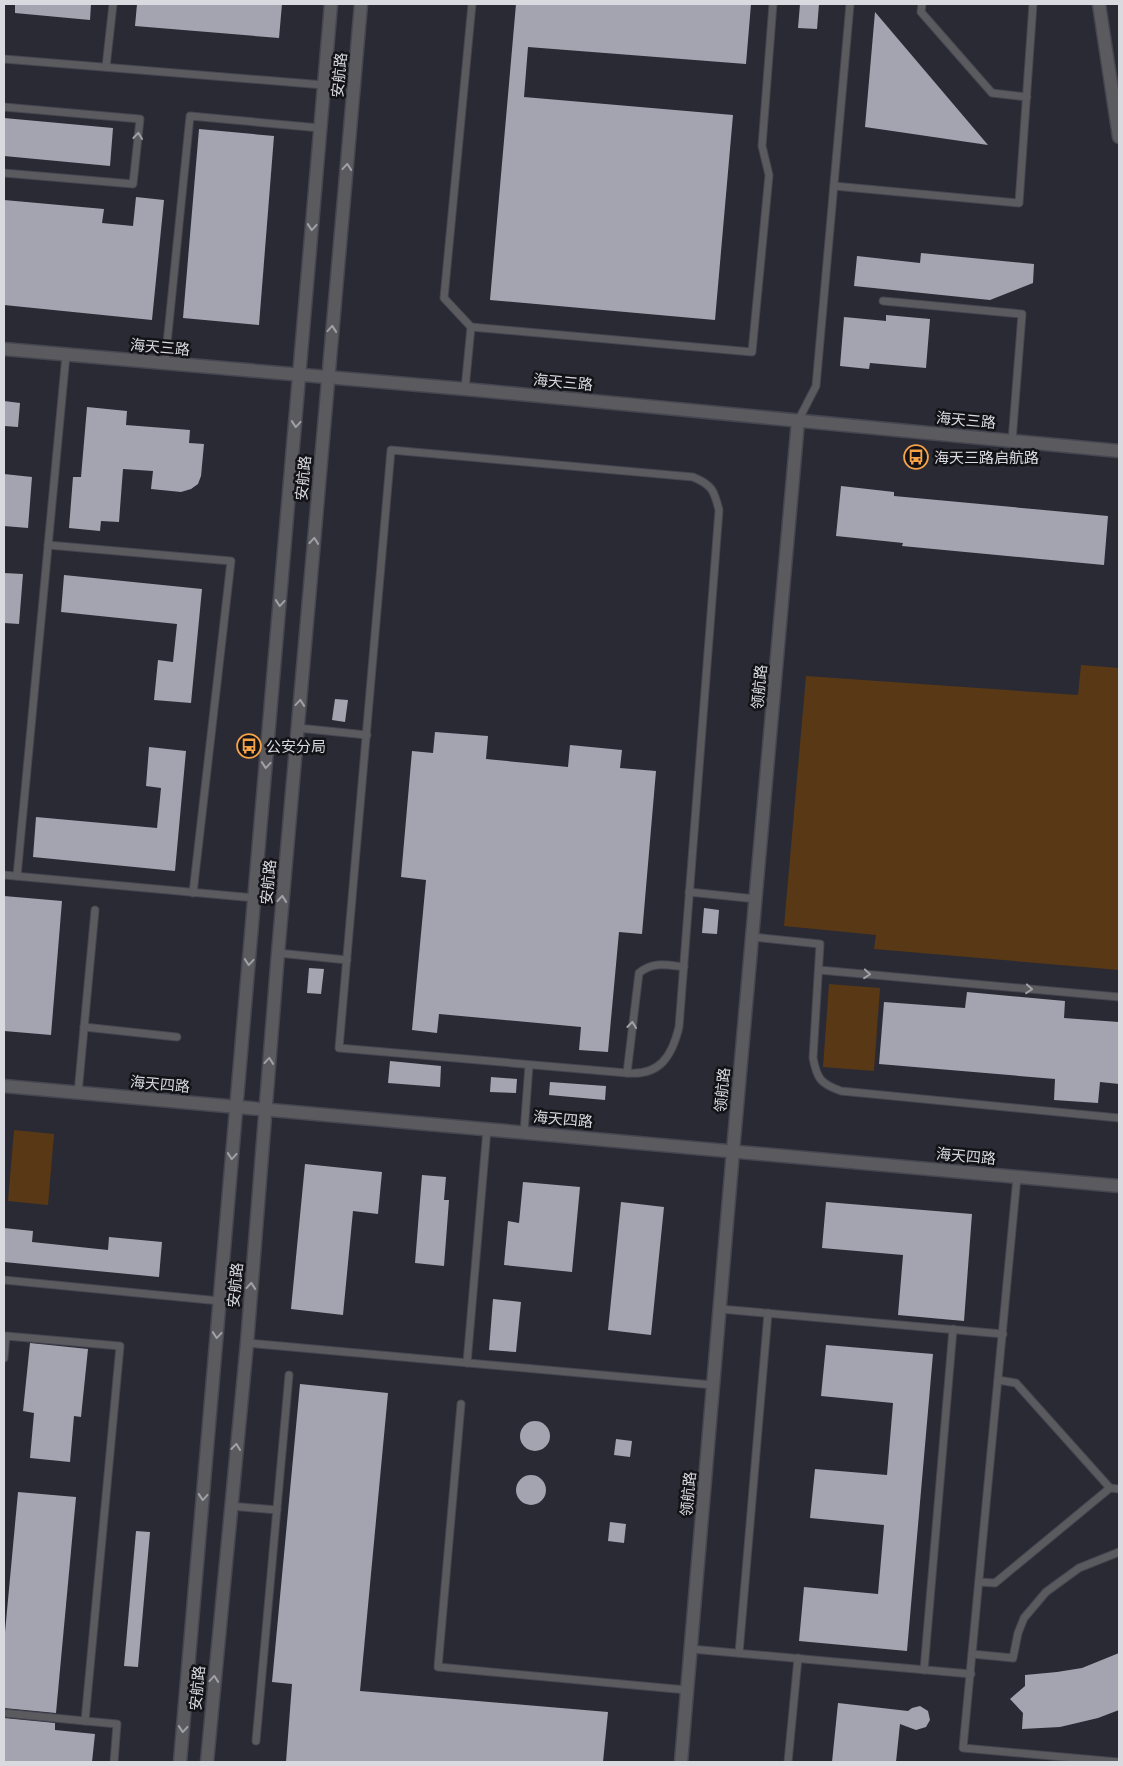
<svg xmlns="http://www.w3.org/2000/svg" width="1123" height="1766" viewBox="0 0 1123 1766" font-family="'Titillium Web','Noto Sans SC',sans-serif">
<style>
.green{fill:#593816}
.building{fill:#a3a4b0}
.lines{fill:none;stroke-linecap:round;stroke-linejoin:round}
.service-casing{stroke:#454650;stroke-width:9}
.minor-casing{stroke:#454650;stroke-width:15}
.tertiary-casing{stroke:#454650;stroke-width:15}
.service{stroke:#5a5a5f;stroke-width:7}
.minor{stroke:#5a5a5f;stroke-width:12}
.tertiary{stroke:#5a5a5f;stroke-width:12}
.oneway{stroke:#a0a0a6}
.labels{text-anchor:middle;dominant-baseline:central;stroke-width:5;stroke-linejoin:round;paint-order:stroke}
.street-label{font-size:15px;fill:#d9dae0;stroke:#131317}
.poi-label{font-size:15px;fill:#d9dae0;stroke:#131317;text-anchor:start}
</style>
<rect width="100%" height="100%" fill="#292a34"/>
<g class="green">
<path d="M1081 665 1119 668V970L874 949 876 935 784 926 806 676 1078 695Z"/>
<path d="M829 984 880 988 874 1071 823 1067Z"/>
<path d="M14 1130 54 1134 48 1205 8 1201Z"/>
</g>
<g class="building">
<path d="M15 4H91L90 20 15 13Z"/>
<path d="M137 4H282L279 38 135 26Z"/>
<path d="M516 4H751L746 64 528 47 524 97 733 115 715 320 490 300Z"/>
<path d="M800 4H819L817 29 798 28Z"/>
<path d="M875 12 988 145 865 127Z"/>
<path d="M4 118 113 128 110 166 4 156Z"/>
<path d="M199 129 274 136 259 325 183 318Z"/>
<path d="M136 197 164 200 152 320 4 305V200L104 209 102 223 133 226Z"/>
<path d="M921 253 1034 264 1033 283 990 300 854 286 857 256 920 263Z"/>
<path d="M886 315 930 319 926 368 870 363 869 369 840 366 844 317 886 321Z"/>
<path d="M4 401 20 403 18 427 4 426Z"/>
<path d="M87 407 127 411 126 425 190 430 189 443 204 444 201 476 198 484 191 489 181 492 151 489 153 471 123 469 119 522 101 521 100 531 69 528 73 477H81Z"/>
<path d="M4 474 32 477 28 528 4 526Z"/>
<path d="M841 486 894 492V496L1108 516 1104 565 902 546 903 543 836 536Z"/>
<path d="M4 573 23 574 19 624 4 623Z"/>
<path d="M64 575 202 589 191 703 154 700 158 660 173 662 177 624 61 612Z"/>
<path d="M335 699 348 700 345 722 332 720Z"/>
<path d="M435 732 488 736 486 759 568 767 570 745 622 750 620 768 656 771 642 934 619 932 608 1052 579 1050 581 1027 439 1014 437 1033 412 1030 426 880 401 877 412 751 433 753Z"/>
<path d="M149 747 186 751 175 871 33 857 36 817 157 828 161 788 146 786Z"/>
<path d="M4 896 62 901 51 1035 4 1031Z"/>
<path d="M704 908 719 910 717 934 702 933Z"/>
<path d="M309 968 324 969 321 994 307 993Z"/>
<path d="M967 992 1065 1001 1064 1018 1119 1022V1084L1100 1082 1098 1103 1054 1100 1055 1079 879 1064 884 1002 965 1008Z"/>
<path d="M390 1061 441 1066 440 1087 388 1083Z"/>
<path d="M491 1077 517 1079 516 1093 490 1092Z"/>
<path d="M550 1082 606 1086 605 1100 549 1095Z"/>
<path d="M305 1164 382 1172 378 1214 353 1211 343 1315 291 1309Z"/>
<path d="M422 1175 446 1177 444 1200H449L444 1266 415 1263Z"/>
<path d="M523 1182 580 1187 572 1272 504 1265 508 1221 519 1223Z"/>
<path d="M621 1202 664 1207 651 1335 608 1330Z"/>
<path d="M826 1202 972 1214 964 1321 898 1315 903 1255 822 1248Z"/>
<path d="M4 1228 33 1231 32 1242 108 1250 109 1237 162 1242 159 1277 4 1262Z"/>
<path d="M493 1299 521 1302 516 1352 489 1350Z"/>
<path d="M30 1343 88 1349 81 1417 74 1416 70 1462 30 1458 34 1413 23 1411Z"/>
<path d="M826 1345 933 1354 907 1651 799 1641 804 1587 878 1594 884 1525 810 1518 815 1469 887 1475 893 1403 821 1396Z"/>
<path d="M300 1384 388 1393 360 1691 608 1712 603 1762H286L292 1684 272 1682Z"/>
<circle cx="535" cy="1436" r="15"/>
<path d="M616 1439 632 1441 630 1457 614 1455Z"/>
<circle cx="531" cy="1490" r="15"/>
<path d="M18 1492 76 1497 56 1713 4 1708V1643Z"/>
<path d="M610 1522 626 1524 624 1543 608 1541Z"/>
<path d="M136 1531 150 1532 138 1667 124 1666Z"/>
<path d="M1119 1653V1710L1098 1718 1060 1727 1022 1729 1023 1713 1010 1699 1025 1686V1675L1057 1672 1082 1668Z"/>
<path d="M838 1703 908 1711 912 1708 920 1706 928 1711 930 1720 926 1727 916 1730 900 1724 896 1762H832Z"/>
<path d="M4 1718 55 1723V1730L95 1734 92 1762H4Z"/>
</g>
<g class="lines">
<g class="service-casing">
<g id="service">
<path d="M922 4 921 12 992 93 1027 97"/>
<path d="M4 59 324 85"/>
<path d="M106 67 113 4"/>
<path d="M4 107 140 119 133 184 4 173"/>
<path d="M834 186 1019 203 1033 4"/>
<path d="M883 301 1022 314 1012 441"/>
<path d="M471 327 752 352 769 175 762 146 773 4"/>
<path d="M165 363 190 116 320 128"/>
<path d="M465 389 471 327 444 298 472 4"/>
<path d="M798 421 816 386 850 4"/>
<path d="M391 450 693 477C712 485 714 490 719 510L679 1027C672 1056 660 1076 627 1073L339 1048Z"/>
<path d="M48 545 231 561 193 893"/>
<path d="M298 728 367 735"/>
<path d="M4 875 255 898"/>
<path d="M17 876 66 355"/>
<path d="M689 892 756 899"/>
<path d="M753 937 820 944 813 1058C817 1079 821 1084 841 1091L1119 1118"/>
<path d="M278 953 347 960"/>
<path d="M819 970 1119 997"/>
<path d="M84 1027 177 1037"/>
<path d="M627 1073 639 973C653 961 667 965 684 967"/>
<path d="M78 1093 95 910"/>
<path d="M524 1132 529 1065"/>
<path d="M1017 1177 963 1748 1118 1762"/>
<path d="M4 1280 220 1301"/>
<path d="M720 1309 1003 1334"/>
<path d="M247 1343 713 1385"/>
<path d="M4 1358 6 1336 120 1346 85 1721 117 1724 114 1762"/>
<path d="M467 1363 487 1129"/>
<path d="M461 1404 438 1667 687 1690"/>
<path d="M1110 1488 1119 1489"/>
<path d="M230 1506 277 1510"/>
<path d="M979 1582 995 1583 1110 1488 1016 1383 998 1380"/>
<path d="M691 1649 971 1674"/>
<path d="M739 1653 768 1313"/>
<path d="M972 1654 1013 1658 1018 1633 1024 1618 1046 1592 1079 1568 1119 1552"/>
<path d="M924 1670 953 1329"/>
<path d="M4 1713 85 1721"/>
<path d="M256 1741 289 1375"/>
<path d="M788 1762 798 1658"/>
</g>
</g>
<g class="minor-casing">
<g id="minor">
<path d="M4 349 465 389 1119 451"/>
<path d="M4 1086 1119 1186"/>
<path d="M681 1762 733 1151 798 421"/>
</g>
</g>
<g class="tertiary-casing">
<g id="tertiary">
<path d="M1099 4 1119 137"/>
<path d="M180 1762 331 4"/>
<path d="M207 1762 247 1343 278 953 361 4"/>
</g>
</g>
<use href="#service" class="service"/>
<use href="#minor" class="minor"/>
<use href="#tertiary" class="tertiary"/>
</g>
<defs><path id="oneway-chevron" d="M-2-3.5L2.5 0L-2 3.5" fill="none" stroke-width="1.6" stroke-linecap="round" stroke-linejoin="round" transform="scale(1.25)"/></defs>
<g class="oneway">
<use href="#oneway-chevron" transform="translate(138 136) rotate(-84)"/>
<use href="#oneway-chevron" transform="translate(347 167) rotate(-85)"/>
<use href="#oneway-chevron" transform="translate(312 227) rotate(95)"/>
<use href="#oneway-chevron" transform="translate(332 329) rotate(-85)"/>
<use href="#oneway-chevron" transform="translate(296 424) rotate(95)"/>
<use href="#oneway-chevron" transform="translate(314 541) rotate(-85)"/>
<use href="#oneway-chevron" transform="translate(280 603) rotate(95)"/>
<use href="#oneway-chevron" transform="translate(300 703) rotate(-85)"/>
<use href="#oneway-chevron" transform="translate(266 765) rotate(95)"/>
<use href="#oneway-chevron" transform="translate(282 899) rotate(-85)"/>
<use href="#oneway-chevron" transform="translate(249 962) rotate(95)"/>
<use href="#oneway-chevron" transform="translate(867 974) rotate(5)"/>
<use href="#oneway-chevron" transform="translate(1029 989) rotate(5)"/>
<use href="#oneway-chevron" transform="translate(632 1025) rotate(-84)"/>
<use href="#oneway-chevron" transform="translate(269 1061) rotate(-85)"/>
<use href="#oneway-chevron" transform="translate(232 1156) rotate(95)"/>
<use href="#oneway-chevron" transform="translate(251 1286) rotate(-85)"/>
<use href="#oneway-chevron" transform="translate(217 1335) rotate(95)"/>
<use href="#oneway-chevron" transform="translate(236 1447) rotate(-84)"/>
<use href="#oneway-chevron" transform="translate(203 1497) rotate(95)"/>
<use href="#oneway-chevron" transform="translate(214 1679) rotate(-85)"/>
<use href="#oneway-chevron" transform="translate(183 1729) rotate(95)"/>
</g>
<defs>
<g id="bus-ring" transform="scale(1.25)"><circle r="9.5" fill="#131317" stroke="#f6a247" stroke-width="1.5"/><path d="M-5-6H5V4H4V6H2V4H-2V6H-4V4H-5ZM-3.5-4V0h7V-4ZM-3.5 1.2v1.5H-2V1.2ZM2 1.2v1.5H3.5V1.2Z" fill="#f6a247"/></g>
</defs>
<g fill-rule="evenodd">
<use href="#bus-ring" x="916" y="457"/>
<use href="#bus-ring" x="249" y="746"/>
</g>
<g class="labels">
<g class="street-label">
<text transform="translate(339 75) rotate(-85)">安航路</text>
<text transform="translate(160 347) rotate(5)">海天三路</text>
<text transform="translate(563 382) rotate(5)">海天三路</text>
<text transform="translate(966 420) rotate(5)">海天三路</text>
<text transform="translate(303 478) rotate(-85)">安航路</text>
<text transform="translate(759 687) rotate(-85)">领航路</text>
<text transform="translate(268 882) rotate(-85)">安航路</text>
<text transform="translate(160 1084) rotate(5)">海天四路</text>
<text transform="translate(722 1090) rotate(-85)">领航路</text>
<text transform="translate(563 1119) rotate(5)">海天四路</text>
<text transform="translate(966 1156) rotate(5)">海天四路</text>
<text transform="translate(235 1285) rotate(-85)">安航路</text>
<text transform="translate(688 1494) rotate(-85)">领航路</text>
<text transform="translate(197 1688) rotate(-85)">安航路</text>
</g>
<g class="poi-label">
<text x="934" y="457">海天三路启航路</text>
<text x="266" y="746">公安分局</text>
</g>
</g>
<rect width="1123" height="1766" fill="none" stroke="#d9dae0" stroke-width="10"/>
</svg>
